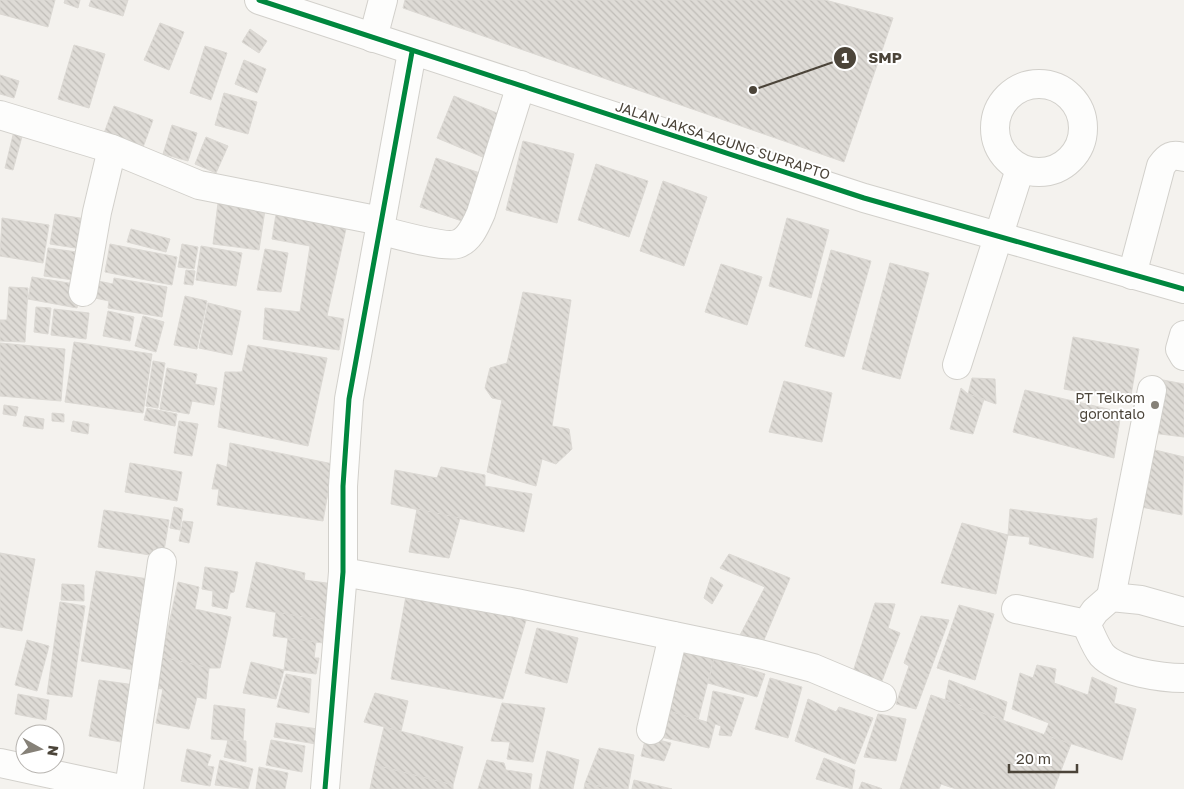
<svg xmlns="http://www.w3.org/2000/svg" width="1184" height="789" viewBox="0 0 1184 789" font-family="'Golos Text',sans-serif">
<style>
.building{fill:url(#building-back-hatch);stroke:#dcd9d4}
.lines{fill:none;stroke-linecap:round;stroke-linejoin:round}
.minor-casing{stroke:#d2d0cb;stroke-width:30}
.minor{stroke:#fdfdfc;stroke-width:28}
.cycleway-casing{stroke:#fff;stroke-width:8}
.cycleway{stroke:#00873e;stroke-width:5}
.poi-dot{fill:#868178;stroke:#fff;stroke-width:2}
.labels{text-anchor:middle;dominant-baseline:central;stroke-width:4;stroke-linejoin:round;paint-order:stroke}
.street-label{font-size:14px;fill:#4b4439;stroke:#fff}
.poi-label{font-size:14px;fill:#4b4439;stroke:#fff;text-anchor:end}
.leader{fill:none;stroke:#4b4439;stroke-width:2}
.callout-dot{fill:#4b4439;stroke:#fff;stroke-width:2}
.mark-label{font-size:15px;text-anchor:middle;font-weight:bold;fill:#fff}
.callout-label{font-size:15px;text-anchor:middle;font-weight:bold;fill:#4b4439;stroke:#fff;stroke-width:4;stroke-linejoin:round;paint-order:stroke}
</style>
<defs>
<pattern id="building-back-hatch" width="6" height="6" patternUnits="userSpaceOnUse" patternTransform="scale(1.25)"><rect width="6" height="6" fill="#dedbd6"/><path d="M-1 5l2 2M0 0l6 6M5-1l2 2" fill="none" stroke="#c0bdb8"/></pattern>
</defs>
<rect width="100%" height="100%" fill="#f4f2ee"/>
<g class="building">
<path d="M0 0H55L48 27 0 14Z"/>
<path d="M65 0H80L78 8 64 3Z"/>
<path d="M91 0H128L123 16 89 6Z"/>
<path d="M405 0H825L893 18 844 162 403 8Z"/>
<path d="M160 23 184 32 169 70 144 60Z"/>
<path d="M250 29 267 41 259 53 242 42Z"/>
<path d="M74 45 105 54 89 108 58 99Z"/>
<path d="M205 46 227 53 211 100 190 93Z"/>
<path d="M244 60 266 69 257 93 235 84Z"/>
<path d="M0 75 19 81 14 98 0 94Z"/>
<path d="M224 93 257 102 248 134 215 125Z"/>
<path d="M454 96 502 115 485 158 437 138Z"/>
<path d="M114 106 153 120 142 150 103 136Z"/>
<path d="M172 125 197 133 188 161 163 154Z"/>
<path d="M15 127 24 129 13 170 5 168Z"/>
<path d="M206 137 228 146 216 173 195 164Z"/>
<path d="M523 141 574 154 557 223 506 210Z"/>
<path d="M436 158 480 173 465 222 420 207Z"/>
<path d="M596 164 648 181 629 237 578 220Z"/>
<path d="M663 181 707 197 684 266 640 251Z"/>
<path d="M218 203 265 210 259 250 213 244Z"/>
<path d="M277 208 347 224 327 316 344 319 339 350 263 339 265 308 300 312 310 246 272 239Z"/>
<path d="M55 214 92 220 88 250 50 244Z"/>
<path d="M2 218 49 225 43 263 0 256Z"/>
<path d="M787 218 829 230 811 298 769 286Z"/>
<path d="M131 229 170 239 166 252 127 242Z"/>
<path d="M110 244 177 257 172 285 105 272Z"/>
<path d="M182 244 198 247 194 269 178 267Z"/>
<path d="M201 246 242 253 236 286 196 280Z"/>
<path d="M48 248 77 252 74 280 44 276Z"/>
<path d="M265 249 288 253 281 292 257 290Z"/>
<path d="M831 250 871 261 844 357 805 346Z"/>
<path d="M890 263 929 273 900 379 862 369Z"/>
<path d="M721 264 762 277 747 325 705 312Z"/>
<path d="M186 270 195 271 193 285 184 284Z"/>
<path d="M32 277 81 285 77 308 28 299Z"/>
<path d="M114 278 167 287 162 317 108 308 109 301 95 298 98 281 113 284Z"/>
<path d="M9 287 28 288 25 342 0 341V320H7Z"/>
<path d="M523 292 571 300 552 426 569 429 572 449 556 464 542 459 536 486 487 472 502 400 492 398 485 388 490 368 507 363Z"/>
<path d="M185 296 207 301 197 349 174 345Z"/>
<path d="M208 303 241 311 232 355 199 348Z"/>
<path d="M36 307 51 308 48 334 34 332Z"/>
<path d="M54 309 89 313 86 339 51 335Z"/>
<path d="M108 311 134 317 130 341 103 336Z"/>
<path d="M143 316 164 322 156 352 135 346Z"/>
<path d="M1073 337 1139 349 1130 401 1064 389Z"/>
<path d="M74 342 152 354 143 413 65 402Z"/>
<path d="M0 343 65 349 61 401 0 396Z"/>
<path d="M248 345 327 358 308 446 218 427 225 372H242Z"/>
<path d="M153 361 165 363 158 408 146 406Z"/>
<path d="M167 368 197 374 195 384 217 388 214 405 192 401 189 414 160 409Z"/>
<path d="M972 378 995 379 996 404 968 394Z"/>
<path d="M1163 380 1184 384V437L1152 433Z"/>
<path d="M784 381 832 393 822 442 769 432Z"/>
<path d="M961 388 968 394 984 399 973 434 950 429Z"/>
<path d="M1025 390 1121 412 1114 458 1013 432Z"/>
<path d="M4 405 18 407 16 416 3 414Z"/>
<path d="M147 408 177 414 175 426 144 420Z"/>
<path d="M52 413 64 414V422L52 421Z"/>
<path d="M25 416 44 419 43 429 23 426Z"/>
<path d="M73 421 89 424 88 434 71 431Z"/>
<path d="M179 421 198 424 192 456 174 453Z"/>
<path d="M230 443 333 464 323 521 217 505 219 489H212L217 464 227 467Z"/>
<path d="M1151 449 1184 457 1182 515 1136 506Z"/>
<path d="M130 463 182 472 177 501 125 492Z"/>
<path d="M441 467 485 475V486L532 494 524 532 391 504 395 470 437 478Z"/>
<path d="M174 507 183 509 180 530 170 528Z"/>
<path d="M417 509 460 518 449 558 409 552Z"/>
<path d="M1010 509 1090 520 1097 518 1093 558 1029 544 1030 537 1008 535Z"/>
<path d="M104 510 169 520 163 557 98 547Z"/>
<path d="M183 521 193 522 189 543 179 541Z"/>
<path d="M962 523 1008 535 996 594 941 583Z"/>
<path d="M0 553 35 559 22 631 0 627Z"/>
<path d="M729 554 790 578 761 647 739 637 765 587 720 568Z"/>
<path d="M256 562 305 573 304 580 334 584 329 622 246 607Z"/>
<path d="M205 567 238 572 234 592 230 593 227 609 212 606 213 591 202 589Z"/>
<path d="M96 571 155 580 140 671 81 661Z"/>
<path d="M711 577 723 585 712 604 704 598Z"/>
<path d="M178 582 199 587 195 609 231 617 220 668H209L162 657Z"/>
<path d="M62 584 84 585V601L61 600Z"/>
<path d="M406 596 527 617 503 699 391 679Z"/>
<path d="M60 602 85 606 72 697 47 694Z"/>
<path d="M875 603 895 604 888 628 900 633 879 689 851 678Z"/>
<path d="M959 605 994 614 975 680 937 668Z"/>
<path d="M276 612 326 621 323 643 273 636Z"/>
<path d="M921 616 949 620 916 709 896 704 909 666 904 663Z"/>
<path d="M537 628 578 638 567 683 525 673Z"/>
<path d="M288 638 316 642 314 658H319L316 674 284 670Z"/>
<path d="M27 640 49 646 37 691 15 685Z"/>
<path d="M679 651 714 658 698 720 658 708Z"/>
<path d="M162 657 209 668 206 699 197 697 189 729 156 723 163 689 154 688Z"/>
<path d="M714 658 765 674 757 697 708 683Z"/>
<path d="M251 662 284 670 276 699 243 693Z"/>
<path d="M1037 665 1056 669 1054 683 1088 695 1092 677 1117 688 1114 703 1136 709 1122 760 1044 735 1049 723 1012 709 1020 673 1033 678Z"/>
<path d="M286 674 311 679 309 713 277 707Z"/>
<path d="M770 678 802 687 788 738 755 729Z"/>
<path d="M99 680 135 685 126 743 89 736Z"/>
<path d="M949 680 1007 702 1003 720 945 700Z"/>
<path d="M713 691 744 698 731 736 719 735 721 726 715 724 709 748 652 735 658 708 707 722Z"/>
<path d="M375 693 408 701 401 731 364 722Z"/>
<path d="M18 694 49 700 46 720 15 714Z"/>
<path d="M931 695 1071 744 1054 789H956L941 784 939 789H900Z"/>
<path d="M808 699 836 712 839 707 873 718 855 764 795 741Z"/>
<path d="M502 703 545 708 533 762 507 759 510 742 491 741Z"/>
<path d="M214 705 245 709 243 741 211 739Z"/>
<path d="M878 714 906 719 896 761 864 757Z"/>
<path d="M276 723 318 729 316 744 274 737Z"/>
<path d="M384 727 463 747 453 785 375 765Z"/>
<path d="M646 737 671 743 664 761 641 756Z"/>
<path d="M228 740 246 741V762L224 757Z"/>
<path d="M271 740 305 746 302 772 266 765Z"/>
<path d="M599 748 634 755 628 789H612L585 783Z"/>
<path d="M187 749 211 755 207 766 214 767 210 786 181 781Z"/>
<path d="M547 751 579 760 573 789H539Z"/>
<path d="M824 758 855 770 852 789 816 779Z"/>
<path d="M220 760 253 769 248 789 215 785Z"/>
<path d="M487 760 504 763 506 770 532 774 530 789H478Z"/>
<path d="M375 765 453 785V789H370Z"/>
<path d="M259 767 288 773 285 789H256Z"/>
<path d="M634 780 672 789H632Z"/>
<path d="M862 782 880 788 882 789H859Z"/>
<path d="M585 783 612 789H584Z"/>
</g>
<g class="lines">
<g class="minor-casing">
<g id="minor">
<path d="M259 0 864 198 1184 289"/>
<path d="M373 38 383 0"/>
<circle cx="1039" cy="128" r="44"/>
<path d="M0 115 112 149 199 185 381 221"/>
<path d="M379 230C395 234 444 248 457 244 470 240 476 224 481 213L521 85"/>
<path d="M1132 275 1161 166C1168 156 1172 154 1184 157"/>
<path d="M83 292 97 212 112 149"/>
<path d="M1184 335 1180 349 1184 356"/>
<path d="M957 365 1020 169"/>
<path d="M343 572 516 603 760 654 813 668 882 697"/>
<path d="M1111 597 1152 390"/>
<path d="M1016 609 1086 624 1095 611 1111 597 1141 600 1184 612"/>
<path d="M1086 624C1091 634 1095 646 1102 655 1118 672 1162 678 1184 678"/>
<path d="M651 730 673 636"/>
<path d="M0 763 121 789"/>
<path d="M129 789 162 562"/>
<path d="M325 789 343 572V486L349 399 412 52"/>
</g>
</g>
<use href="#minor" class="minor"/>
<g class="cycleway-casing">
<g id="cycleway">
<path d="M259 0 864 198 1184 289"/>
<path d="M325 789 343 572V486L349 399 412 52"/>
</g>
</g>
<use href="#cycleway" class="cycleway"/>
</g>
<circle class="poi-dot" cx="1155" cy="405" r="5"/>
<g class="labels">
<g class="street-label">
<text transform="translate(723 140) rotate(18)">JALAN JAKSA AGUNG SUPRAPTO</text>
</g>
<g class="poi-label">
<text x="1145" y="397">PT Telkom<tspan x="1145" dy="16">gorontalo</tspan></text>
</g>
</g>
<path class="leader" d="M753 90L845 58"/>
<g class="callout-dot">
<circle cx="753" cy="90" r="5"/>
<circle cx="845" cy="58" r="12"/>
</g>
<g class="mark-label">
<text x="845" y="63">1</text>
</g>
<g class="callout-label">
<text x="885" y="63">SMP</text>
</g>
<g transform="translate(40 749) rotate(98)"><circle r="24" fill="#ffffff" stroke="#b7b4b0"/>
<path d="M0-4L9 19L0 12L-9 19Z" fill="#868178"/>
<text y="-8" font-size="14" font-weight="bold" text-anchor="middle" fill="#4b4439">N</text>
</g>
<path d="M1009 764v8h68v-8" fill="none" stroke="#4b4439" stroke-width="2.5"/>
<text x="1016" y="764" font-size="15" fill="#4b4439" stroke="#ffffff" stroke-width="4" paint-order="stroke">20 m</text>
</svg>
